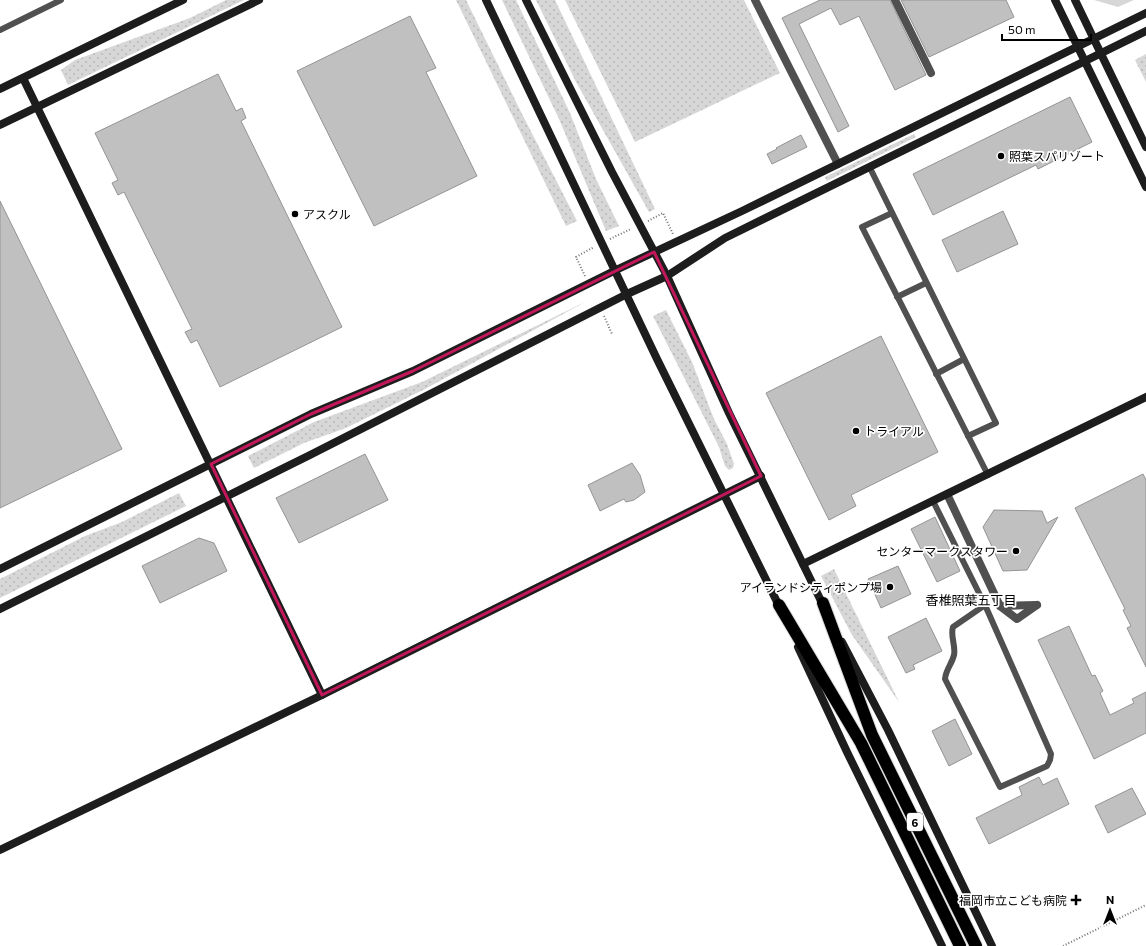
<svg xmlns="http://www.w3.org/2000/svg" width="1146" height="946" viewBox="0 0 1146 946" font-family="Commissioner,'Noto Sans JP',sans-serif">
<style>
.grass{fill:url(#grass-dots)}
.green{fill:#d7d7d7}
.building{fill:#c0c0c0;stroke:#949494}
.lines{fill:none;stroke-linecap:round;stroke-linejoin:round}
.highway-casing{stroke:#dbdbdb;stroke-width:14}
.path{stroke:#727272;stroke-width:2;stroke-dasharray:1 2;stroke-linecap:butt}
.lane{stroke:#505050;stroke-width:6}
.street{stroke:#505050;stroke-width:8}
.secondary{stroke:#1d1d1d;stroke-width:8}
.highway{stroke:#000;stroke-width:12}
.marked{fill:none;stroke:#c2185b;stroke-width:3;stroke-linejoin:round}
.poi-dot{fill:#000;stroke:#fff;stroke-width:1.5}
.labels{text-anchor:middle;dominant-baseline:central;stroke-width:3.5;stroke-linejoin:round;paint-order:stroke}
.shield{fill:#fff;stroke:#4c4c4c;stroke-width:1}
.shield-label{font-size:11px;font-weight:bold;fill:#000}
.poi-label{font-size:12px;fill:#000;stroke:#fff;text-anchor:start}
.neighbourhood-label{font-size:13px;fill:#000;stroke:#fff}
</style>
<defs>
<pattern id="grass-dots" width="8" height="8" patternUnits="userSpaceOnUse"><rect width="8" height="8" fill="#d7d7d7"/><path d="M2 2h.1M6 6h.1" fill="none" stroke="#b7b7b7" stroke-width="1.8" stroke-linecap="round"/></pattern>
</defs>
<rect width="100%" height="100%" fill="#fff"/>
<g class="grass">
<path d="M226 0H244L68 85 61 70 75 60 190 18Z"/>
<path d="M456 0H466L521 112 577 221 566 226Z"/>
<path d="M502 0H516L570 113 596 179 619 226 606 231 559 119Z"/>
<path d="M536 0H555L655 209 649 212 576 82Z"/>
<path d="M565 0H744L780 73 635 142Z"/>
<path d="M1146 54V82L1135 60Z"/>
<path d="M914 134 916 137 827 181 825 177Z"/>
<path d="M587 301 425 389 346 428 304 443 254 468 248 456 314 422 422 382Z"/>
<path d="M666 310 692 362 714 419 727 444 734 464 733 468 729 470 725 466 719 447 653 316Z"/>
<path d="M179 493 186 506 0 598V579L85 536 122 522Z"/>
<path d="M834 569 899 702 852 635 821 576Z"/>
</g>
<path class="green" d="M1094 0H1134L1118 7Z"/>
<g class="building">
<path d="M820 0H890L926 75 895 90 859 16 840 25 831 8 799 24 849 126 838 132 782 18Z"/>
<path d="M901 0H1006L1014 17 929 57Z"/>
<path d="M410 16 436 68 426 72 477 176 374 226 297 71Z"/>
<path d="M218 74 236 111 242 108 246 118 241 121 342 327 220 387 197 340 191 343 185 332 192 329 124 192 118 195 112 183 118 180 95 133Z"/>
<path d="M1070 97 1092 142 1038 169 1036 165 933 215 913 174Z"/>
<path d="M801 135 807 147 772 164 767 154 777 149 776 148Z"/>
<path d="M0 201 122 449 0 508Z"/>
<path d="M1003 211 1018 244 957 272 942 240Z"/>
<path d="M881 336 938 452 851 495 856 506 829 520 766 393Z"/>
<path d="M365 454 388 500 299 543 276 498Z"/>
<path d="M632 463 640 475 645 492 634 500 626 502 624 499 600 511 588 485Z"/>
<path d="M1143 474 1146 480V667L1127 628 1131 626 1123 610 1125 609 1075 508Z"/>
<path d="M994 510 1042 511 1047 523 1058 517 1027 570 1003 571 983 527Z"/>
<path d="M935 517 960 571 937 582 911 529Z"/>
<path d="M199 538 214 543 227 571 160 603 142 566Z"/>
<path d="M898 566 911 594 881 608 868 579Z"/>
<path d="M926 618 942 651 913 665 915 669 906 673 888 637Z"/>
<path d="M1069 626 1092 676 1095 675 1103 691 1100 693 1110 715 1134 703 1132 699 1146 692V733L1094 759 1038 640Z"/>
<path d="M955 719 972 754 949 766 932 731Z"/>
<path d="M1039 777 1043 785 1057 778 1069 804 989 844 976 818 1022 795 1019 787Z"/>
<path d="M1132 788 1146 814 1108 833 1095 806Z"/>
</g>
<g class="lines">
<g class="highway-casing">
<g id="highway">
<path d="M823 603 872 735 976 946"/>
<path d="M779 605 861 743 960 946"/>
</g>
</g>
<g class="path">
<path d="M648 221 663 213 673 234"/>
<path d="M610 239 631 229"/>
<path d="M585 276 576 257 594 247"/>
<path d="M604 316 612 334"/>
<path d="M1063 946 1146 905"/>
</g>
<g class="lane">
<path d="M0 30 61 0"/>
<path d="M870 168 996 423 968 436"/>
<path d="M892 213 862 227 988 475"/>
<path d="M897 297 926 283"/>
<path d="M936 374 964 359"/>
<path d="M933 501 985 605 1051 754 1050 760 1047 766 1000 787 945 679C946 669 952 664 954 655 956 646 950 636 953 627L985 605"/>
</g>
<g class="street">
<path d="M755 0 838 164"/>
<path d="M895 0 931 73"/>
<path d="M947 494 1000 606 1017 619 1037 605"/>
<path d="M1000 606 1037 605"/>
</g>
<g class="secondary">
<path d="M486 0 657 359 781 610"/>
<path d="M526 0 612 172 667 276 729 413 824 607"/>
<path d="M1055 0 1146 187"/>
<path d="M1075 0 1146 147"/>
<path d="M23 78 322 695"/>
<path d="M0 89 183 0"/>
<path d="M0 125 259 0"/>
<path d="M803 564 1146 397"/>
<path d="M0 569 311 414 413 371 616 270 742 211 1146 13"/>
<path d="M0 609 308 456 627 294 667 276 725 238 1146 31"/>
<path d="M842 642 888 730 992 946"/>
<path d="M798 647 847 752 942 946"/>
<path d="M0 850 322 695 761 476"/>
</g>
<use href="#highway" class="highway"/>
</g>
<path class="marked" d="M654 252 761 476 322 695 211 464 311 414 413 371Z"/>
<g class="poi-dot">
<circle cx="1001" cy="156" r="4"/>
<circle cx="295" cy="214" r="4"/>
<circle cx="856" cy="431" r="4"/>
<circle cx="1016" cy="551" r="4"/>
<circle cx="890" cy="587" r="4"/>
<path d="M1074 894h4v4h4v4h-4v4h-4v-4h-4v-4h4z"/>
</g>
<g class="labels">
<rect class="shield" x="907" y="813" width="16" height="18" rx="3"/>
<g class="shield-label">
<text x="915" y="822">6</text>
</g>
<g class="poi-label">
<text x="1009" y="156">照葉スパリゾート</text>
<text x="303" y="214">アスクル</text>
<text x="864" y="431">トライアル</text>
<text x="1008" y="551" text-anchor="end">センターマークスタワー</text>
<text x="882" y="587" text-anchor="end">アイランドシティポンプ場</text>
<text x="1067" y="900" text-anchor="end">福岡市立こども病院</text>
</g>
<g class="neighbourhood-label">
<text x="971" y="600">香椎照葉五丁目</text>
</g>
</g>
<g transform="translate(1110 910)" stroke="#ffffff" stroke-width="3" paint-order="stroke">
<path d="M0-3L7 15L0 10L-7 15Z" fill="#000000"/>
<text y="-6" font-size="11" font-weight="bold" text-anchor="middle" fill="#000000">N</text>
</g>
<path d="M1002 34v6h89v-6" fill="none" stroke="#000000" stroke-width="2"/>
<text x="1008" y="34" font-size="12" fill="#000000" stroke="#ffffff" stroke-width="3" paint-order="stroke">50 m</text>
</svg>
